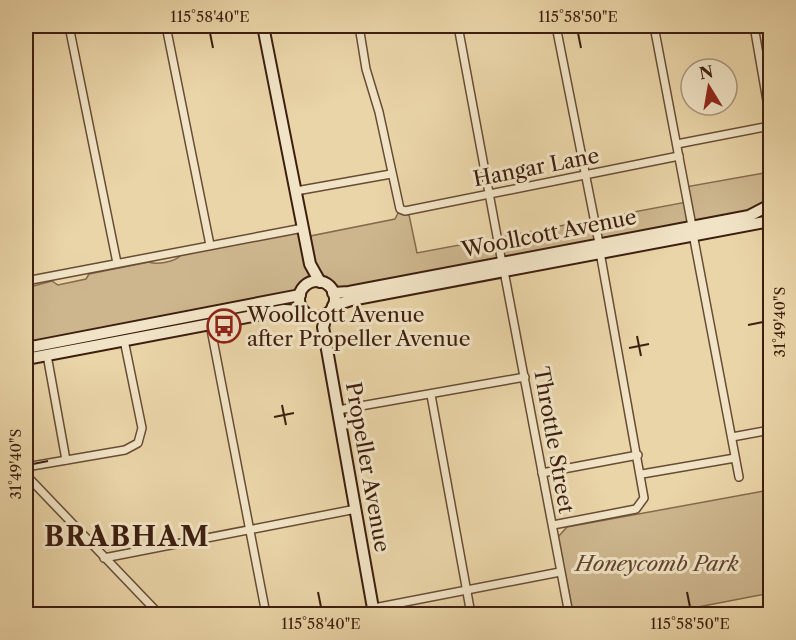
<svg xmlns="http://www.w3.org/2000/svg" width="796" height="640" viewBox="0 0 796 640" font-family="'Libre Caslon Text',serif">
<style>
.green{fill:#cdb68e;stroke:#856a4e;stroke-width:1.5}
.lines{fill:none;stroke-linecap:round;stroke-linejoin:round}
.street-casing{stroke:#684c35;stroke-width:10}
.secondary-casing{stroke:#3d1e0f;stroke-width:14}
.street{stroke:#f1e4c6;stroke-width:7}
.secondary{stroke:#f1e4c6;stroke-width:10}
.ticks{fill:none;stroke:#3d1e0f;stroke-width:2}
.labels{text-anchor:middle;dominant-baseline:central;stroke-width:6;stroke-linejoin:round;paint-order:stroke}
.street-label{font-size:21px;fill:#3d1e0f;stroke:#f1e4c6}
.poi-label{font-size:21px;fill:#3d1e0f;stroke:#f1e4c6;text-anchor:start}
.park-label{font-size:21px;font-style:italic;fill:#61442f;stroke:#f1e4c6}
.district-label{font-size:27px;font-weight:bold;letter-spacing:1.5px;fill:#3d1e0f;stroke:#f1e4c6}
.neatline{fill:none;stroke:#3d1e0f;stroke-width:2}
.ticks-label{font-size:15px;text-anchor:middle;fill:#3d1e0f}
</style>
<rect width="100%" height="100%" fill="#ead5a8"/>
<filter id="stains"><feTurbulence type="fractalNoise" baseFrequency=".00333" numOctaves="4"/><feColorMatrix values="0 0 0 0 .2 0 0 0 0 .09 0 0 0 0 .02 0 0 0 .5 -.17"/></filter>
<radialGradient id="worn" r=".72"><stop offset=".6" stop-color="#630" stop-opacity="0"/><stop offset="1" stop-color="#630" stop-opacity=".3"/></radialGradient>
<g class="green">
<path d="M770 172V203L751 214 333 293 320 282 307 285 300 295 26 344V288L52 281 58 285 86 279 89 274 149 262C157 265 175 262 181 255L303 228 305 237 395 219 400 209 408 210 417 253 687 202 685 187Z"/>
<path d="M770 490V593L662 614H573L558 537 567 527Z"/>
</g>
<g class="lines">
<g class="street-casing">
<g id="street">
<path d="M69 26 117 263"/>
<path d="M166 26 210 245"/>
<path d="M359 26 366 69 379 112 400 209 405 211 679 156"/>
<path d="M458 26 502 263"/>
<path d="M556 26 599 243"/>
<path d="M654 26 692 226"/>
<path d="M754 26 770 118"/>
<path d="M677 144 770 126"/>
<path d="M296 191 391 174"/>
<path d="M693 234 739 477"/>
<path d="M504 271 569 614"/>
<path d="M26 281 303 228"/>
<path d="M210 324 266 614"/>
<path d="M47 355 66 460"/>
<path d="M431 395 471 614"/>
<path d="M338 410 525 377"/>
<path d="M732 437 770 430"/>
<path d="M26 467 125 450 138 443 142 428 124 340"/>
<path d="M542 473 638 455"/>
<path d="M642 474 735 458"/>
<path d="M26 475 159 614"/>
<path d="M553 525 636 509 644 498 600 252"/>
<path d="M104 558 356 509"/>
<path d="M374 608 560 572"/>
</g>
</g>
<g class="secondary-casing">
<g id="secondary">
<path d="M263 26 310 264 320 282"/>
<circle cx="317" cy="299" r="18"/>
<path d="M333 293 349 292 749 216 770 205"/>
<path d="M333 306 351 300 770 221"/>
<path d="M327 314 323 327 374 614"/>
<path d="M26 348 300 295"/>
<path d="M26 359 284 310 303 311"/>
</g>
</g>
<use href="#street" class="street"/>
<use href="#secondary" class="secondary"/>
</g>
<path class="ticks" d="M210 33 213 48M578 33 581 48M748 325 763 322M637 336 641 356M629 348 649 344M282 405 286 425M274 417 294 413M33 464 48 461M318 592 321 607M687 592 690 607"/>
<defs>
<g id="bus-ring" transform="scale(1.725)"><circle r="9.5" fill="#f1e4c6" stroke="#8f2418" stroke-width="1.5"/><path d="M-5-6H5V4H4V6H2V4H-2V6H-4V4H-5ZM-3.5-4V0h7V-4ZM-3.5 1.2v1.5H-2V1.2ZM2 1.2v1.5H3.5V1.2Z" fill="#8f2418"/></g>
</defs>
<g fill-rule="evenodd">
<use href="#bus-ring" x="224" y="326"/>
</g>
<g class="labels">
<g class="street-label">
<text transform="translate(536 167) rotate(-11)">Hangar Lane</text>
<text transform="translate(549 233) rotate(-11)">Woollcott Avenue</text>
<text transform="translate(554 440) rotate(80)">Throttle Street</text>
<text transform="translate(368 467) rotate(80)">Propeller Avenue</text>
</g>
<g class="poi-label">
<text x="247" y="314">Woollcott Avenue<tspan x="247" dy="24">after Propeller Avenue</tspan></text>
</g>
<g class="park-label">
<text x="657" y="563">Honeycomb Park</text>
</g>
<g class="district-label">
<text x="127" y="536">BRABHAM</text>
</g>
</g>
<rect width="796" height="640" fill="none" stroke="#ead5a8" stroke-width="66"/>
<g transform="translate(709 87) rotate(349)"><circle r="28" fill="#f1e4c6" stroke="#a9957d" stroke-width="1.5"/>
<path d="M0-4.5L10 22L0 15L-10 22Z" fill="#8f2418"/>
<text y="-9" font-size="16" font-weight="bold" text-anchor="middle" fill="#3d1e0f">N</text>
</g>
<rect x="33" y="33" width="730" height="574" class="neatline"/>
<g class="ticks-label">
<text x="210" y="22">115°58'40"E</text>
<text x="578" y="22">115°58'50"E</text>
<text transform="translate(780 322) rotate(-90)" y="5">31°49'40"S</text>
<text transform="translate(16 464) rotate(-90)" y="5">31°49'40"S</text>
<text x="321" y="629">115°58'40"E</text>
<text x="690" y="629">115°58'50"E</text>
</g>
<rect width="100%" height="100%" filter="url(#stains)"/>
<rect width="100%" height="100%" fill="url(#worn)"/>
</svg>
